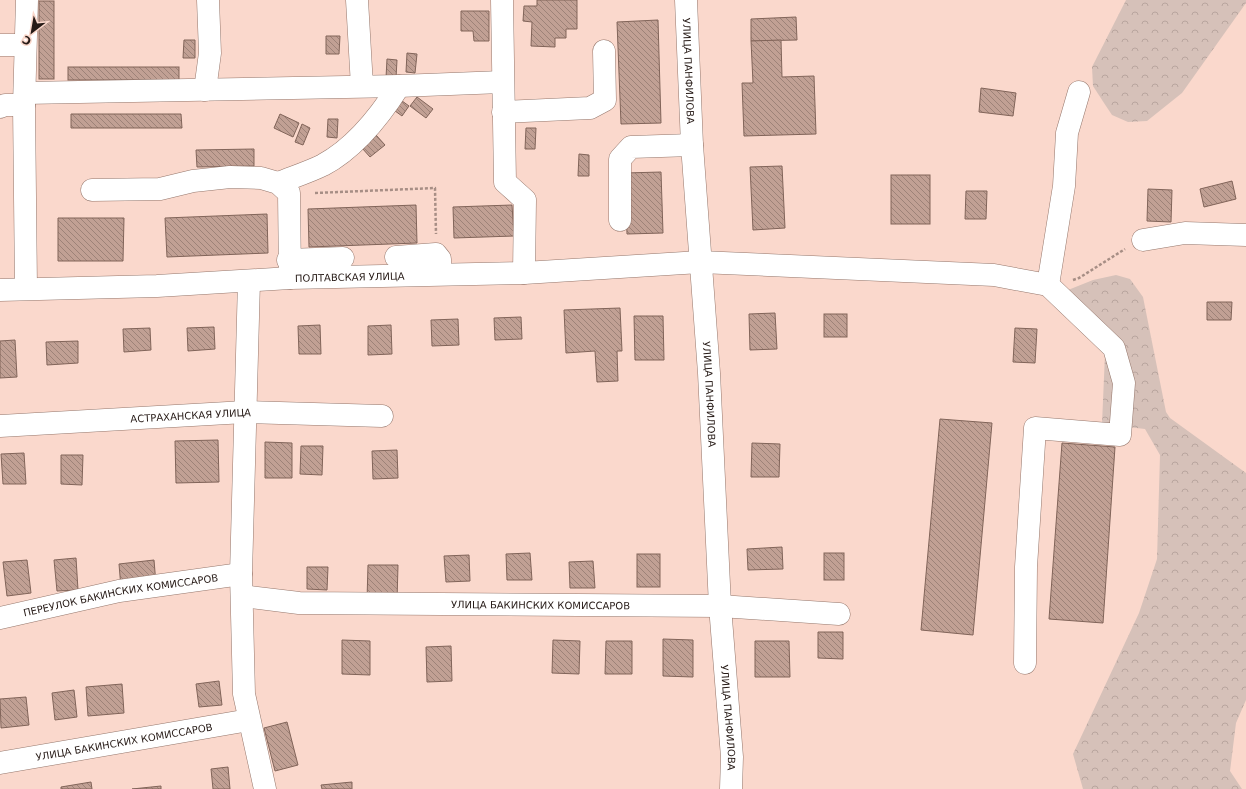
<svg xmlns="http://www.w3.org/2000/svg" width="1246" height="789" viewBox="0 0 1246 789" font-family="'DejaVu Sans',sans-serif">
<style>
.forest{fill:url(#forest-crowns)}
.building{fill:url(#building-back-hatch);stroke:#816459}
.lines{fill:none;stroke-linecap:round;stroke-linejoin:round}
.minor-casing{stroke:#95776c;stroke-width:23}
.path{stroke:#a78e85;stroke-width:2.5;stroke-dasharray:3 2;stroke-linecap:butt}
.minor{stroke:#fff;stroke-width:22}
.labels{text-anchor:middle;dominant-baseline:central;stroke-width:3;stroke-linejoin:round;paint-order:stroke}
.street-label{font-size:10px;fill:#261a16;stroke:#fad8cc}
</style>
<defs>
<pattern id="forest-crowns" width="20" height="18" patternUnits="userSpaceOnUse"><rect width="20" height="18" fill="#d6c1b9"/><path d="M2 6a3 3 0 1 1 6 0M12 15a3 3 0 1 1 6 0" fill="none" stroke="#b8a59e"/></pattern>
<pattern id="building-back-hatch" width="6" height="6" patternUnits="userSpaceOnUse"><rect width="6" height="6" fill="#c1a094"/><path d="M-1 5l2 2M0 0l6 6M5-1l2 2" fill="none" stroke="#9d8278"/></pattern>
</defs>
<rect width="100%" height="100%" fill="#fad8cc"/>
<g class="forest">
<path d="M1126 0H1246V3L1182 93 1147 121 1128 122 1112 115 1104 103 1093 86 1092 67Z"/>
<path d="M1116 275 1130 279 1143 297 1166 412 1170 418 1246 473V700L1236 723 1230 771 1242 789H1083L1073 754 1139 613 1157 559 1160 455 1145 429 1102 424 1105 354 1058 294 1093 280Z"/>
</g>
<g class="building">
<path d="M537 0H577V29H566V38H555V47L531 46 532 22 523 21 524 6H537Z"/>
<rect x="39" y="1" width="15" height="78"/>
<path d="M461 11H489V41H474L473 31H461Z"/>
<path d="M796 17 797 40 751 41V19Z"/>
<path d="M658 20 661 123 621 124 617 22Z"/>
<path d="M326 36H340L339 54H326Z"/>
<path d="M184 40H195V58H183Z"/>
<path d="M781 40 782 77 814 76 816 134 744 136 742 83H753L751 41Z"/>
<path d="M407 53 417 54 415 73 406 72Z"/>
<path d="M387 59 397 60 396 78H386Z"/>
<rect x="68" y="67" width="111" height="13"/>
<path d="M981 88 1016 93 1013 116 979 112Z"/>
<path d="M417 97 433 109 426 118 410 106Z"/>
<path d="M398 98 409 106 402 116 391 108Z"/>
<path d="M71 114H181L182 128H71Z"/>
<path d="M280 114 299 123 293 137 274 128Z"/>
<path d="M328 119H338L337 138 327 137Z"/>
<path d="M302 124 310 128 303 145 295 142Z"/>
<path d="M526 128H536L535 149H525Z"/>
<path d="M376 135 385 145 370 157 362 148Z"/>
<path d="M254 149V166L197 167 196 150Z"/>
<path d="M579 154 589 155V176H578Z"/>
<path d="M782 166 785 228 753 230 750 167Z"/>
<path d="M661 172 663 233 627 234 625 173Z"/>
<rect x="891" y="175" width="39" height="49"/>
<path d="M1232 181 1236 199 1204 207 1200 189Z"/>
<path d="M1148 189 1172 190 1171 222 1147 221Z"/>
<path d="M966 191H987L986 219H965Z"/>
<path d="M416 205 417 243 309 247 308 209Z"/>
<path d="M512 205 514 236 454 238 453 207Z"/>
<path d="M267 214 268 253 167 257 165 218Z"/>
<path d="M58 218H124L123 261H58Z"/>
<path d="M1207 302H1232L1231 320H1207Z"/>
<path d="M620 308 622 351H617L618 381 597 382 595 351 566 353 564 310Z"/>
<path d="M775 313 777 349 750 350 749 314Z"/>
<rect x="824" y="314" width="23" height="23"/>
<path d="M634 316H663L664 360H635Z"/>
<path d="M521 317 522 339 495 340 494 318Z"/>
<path d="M458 319 459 345 432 346 431 320Z"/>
<path d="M320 325 321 354H299L298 326Z"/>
<path d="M391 325 392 354 368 355V326Z"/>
<path d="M214 327 215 349 188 351 187 328Z"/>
<path d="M150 328 151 350 124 352 123 329Z"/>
<path d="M1015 328 1037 329 1035 363 1013 362Z"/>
<path d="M15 340 17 377 0 378V341Z"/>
<path d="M78 341V363L47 365 46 342Z"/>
<path d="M940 419 992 423 973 635 921 630Z"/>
<path d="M218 440 219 482 176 483 175 441Z"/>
<path d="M265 442 292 443V478H265Z"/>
<path d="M752 443 780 444 779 477H751Z"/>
<path d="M1062 443 1115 447 1103 623 1049 619Z"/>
<path d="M301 446H323L322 475 300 474Z"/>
<path d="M397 450 398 478 373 479 372 451Z"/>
<path d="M24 453 26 484H3L1 454Z"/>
<path d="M61 455H83L82 485 61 484Z"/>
<path d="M782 547 783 569 748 570 747 549Z"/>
<path d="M530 553 532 580H507L506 554Z"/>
<rect x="824" y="553" width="20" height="27"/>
<rect x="637" y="554" width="23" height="33"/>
<path d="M469 555 470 581 446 582 444 556Z"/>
<path d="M76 558 78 590 57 591 54 560Z"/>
<path d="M27 560 31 593 7 596 3 562Z"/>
<path d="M154 560 156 584 121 588 119 564Z"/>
<path d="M593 561 595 588H570L569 562Z"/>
<path d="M368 565H398L397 601 367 600Z"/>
<path d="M307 567H328L327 590 307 589Z"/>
<path d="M818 632H843V659L818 658Z"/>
<path d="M663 639 693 640V677L663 676Z"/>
<path d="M342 640 370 641V675L342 674Z"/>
<path d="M553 640 580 641 579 674 552 673Z"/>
<path d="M606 641H632V674H605Z"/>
<path d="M755 641H789L790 677H755Z"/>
<path d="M451 646 452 681 427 682 426 647Z"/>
<path d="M219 681 222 705 199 707 196 684Z"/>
<path d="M122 684 124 713 88 716 86 687Z"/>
<path d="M74 690 77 717 55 720 52 693Z"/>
<path d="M26 697 29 725 1 728 0 699Z"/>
<path d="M287 722 298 765 275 771 264 728Z"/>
<path d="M228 767 230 789H213L211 769Z"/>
<path d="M91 782 92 789H61V787Z"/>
<path d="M352 782V789H322L321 785Z"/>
<path d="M161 786V789H132Z"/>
</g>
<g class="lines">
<g class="minor-casing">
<g id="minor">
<path d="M357 0 362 86"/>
<path d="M502 0 505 182 525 200 524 273"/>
<path id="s1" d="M686 0 692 145 709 373 720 606 732 757 731 789"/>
<path d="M0 45H25"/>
<path d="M205 90 210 53 208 0"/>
<path d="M25 93 399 86 502 82"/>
<path d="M0 107 5 105H24"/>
<path d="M503 112 590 108 605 100 604 51"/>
<path d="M278 183C293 177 309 172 323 165 355 148 380 116 399 86"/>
<path d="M92 190 160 189 193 181 230 177 261 178 278 183 289 193 290 278"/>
<path d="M620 220V159L631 147 692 145"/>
<path d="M1143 240 1185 233 1246 235"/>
<path d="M396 257 436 254 440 259V274"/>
<path d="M288 260 343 258"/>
<path d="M249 281 241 574 244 694 265 789"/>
<path d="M1048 285 1064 186 1067 133 1079 92"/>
<path d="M26 288 24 105 27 0"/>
<path id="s2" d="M0 290 157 286 290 278 524 273 700 262 994 275 1048 285 1114 348 1124 383 1120 435 1035 428 1026 567 1025 663"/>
<path id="s3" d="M0 426 245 412 382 416"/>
<path id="s4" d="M242 596 299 603 720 606 839 614"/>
<path id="s5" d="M0 618 119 591 241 574"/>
<path id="s6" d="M0 763 249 720"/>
</g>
</g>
<g class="path">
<path d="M315 193 435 188 436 234"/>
<path d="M1073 280 1079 278 1125 249"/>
</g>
<use href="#minor" class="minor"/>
</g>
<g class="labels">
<g class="street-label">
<text stroke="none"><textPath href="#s1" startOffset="71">УЛИЦА ПАНФИЛОВА</textPath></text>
<text stroke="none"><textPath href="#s2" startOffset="350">ПОЛТАВСКАЯ УЛИЦА</textPath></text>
<text stroke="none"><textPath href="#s1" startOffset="395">УЛИЦА ПАНФИЛОВА</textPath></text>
<text stroke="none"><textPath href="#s3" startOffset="191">АСТРАХАНСКАЯ УЛИЦА</textPath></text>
<text stroke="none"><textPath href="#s5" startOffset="123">ПЕРЕУЛОК БАКИНСКИХ КОМИССАРОВ</textPath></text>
<text stroke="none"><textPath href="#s4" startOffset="299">УЛИЦА БАКИНСКИХ КОМИССАРОВ</textPath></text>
<text stroke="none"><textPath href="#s1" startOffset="719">УЛИЦА ПАНФИЛОВА</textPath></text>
<text stroke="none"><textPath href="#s6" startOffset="126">УЛИЦА БАКИНСКИХ КОМИССАРОВ</textPath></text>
</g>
</g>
<g transform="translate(32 32) rotate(211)" stroke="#fad8cc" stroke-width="3" paint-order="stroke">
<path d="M0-3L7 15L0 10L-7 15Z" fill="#261a16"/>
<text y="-6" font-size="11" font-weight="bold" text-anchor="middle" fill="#261a16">С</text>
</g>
</svg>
